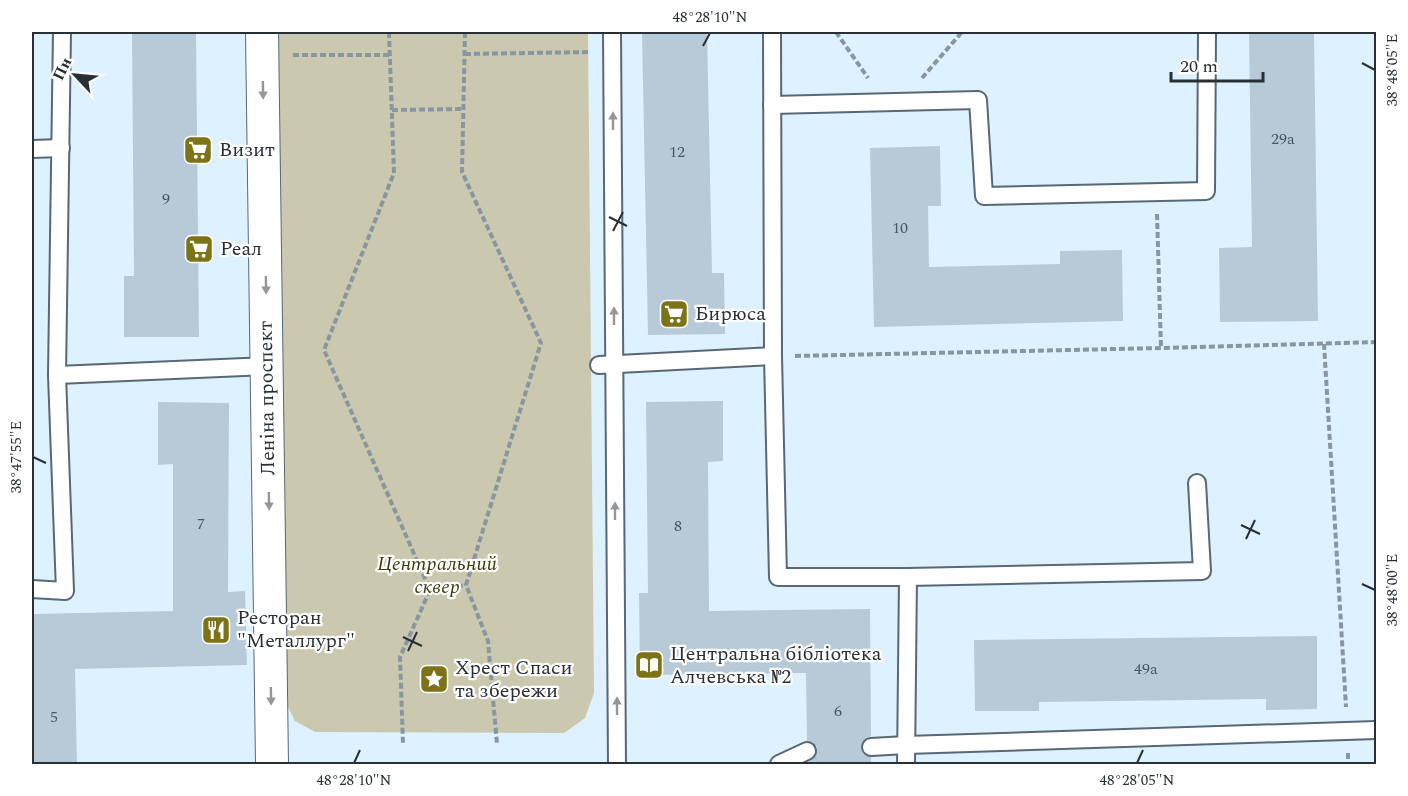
<svg xmlns="http://www.w3.org/2000/svg" width="1408" height="796" viewBox="0 0 1408 796" font-family="Spectral,serif">
<style>
.green{fill:#cac8ae}
.building{fill:#b8cad8}
.lines{fill:none;stroke-linecap:round;stroke-linejoin:round}
.lane-casing{stroke:#586874;stroke-width:20}
.street-casing{stroke:#586874;stroke-width:34}
.path{stroke:#8896a0;stroke-width:4;stroke-dasharray:6 3;stroke-linecap:butt}
.lane{stroke:#fff;stroke-width:16}
.street{stroke:#fff;stroke-width:32}
.oneway{fill:#94979a}
.ticks{fill:none;stroke:#282f35;stroke-width:2}
.labels{text-anchor:middle;dominant-baseline:central;stroke-width:4.5;stroke-linejoin:round;paint-order:stroke}
.number-label{font-size:16px;fill:#4c565e}
.poi-label{font-size:20px;fill:#282f35;stroke:#fff;text-anchor:start}
.street-label{font-size:20px;fill:#282f35;stroke:#fff}
.park-label{font-size:20px;font-style:italic;fill:#3e3b0e;stroke:#fff}
.neatline{fill:none;stroke:#282f35;stroke-width:2}
.ticks-label{font-size:15px;text-anchor:middle;fill:#282f35}
</style>
<rect width="100%" height="100%" fill="#def1ff"/>
<path class="green" d="M278 32H588L594 693 585 718 564 733 315 732 295 721 281 693Z"/>
<g class="building">
<path d="M132 32H196L199 337H124V276H134Z"/>
<path d="M642 32H707L712 273H724L725 334 648 335Z"/>
<path d="M1249 32H1314L1318 321 1220 322 1219 248 1252 247Z"/>
<path d="M940 146 941 206H928L929 267 1060 264V251L1122 250 1123 321 874 327 870 148Z"/>
<path d="M723 401V461L708 462 709 611 870 609 871 736 865 739 862 742 861 747 863 753 866 756 871 757V765H807V763L815 757 817 751V747L813 743 807 741 806 673 640 675 639 593H648L646 402Z"/>
<path d="M158 402 229 403 228 592 245 591 247 665 75 669 77 765H32V614L173 611V464L158 465Z"/>
<path d="M1317 636V709L1266 710V699L1039 702V711H975L974 640Z"/>
</g>
<g class="lines">
<g class="lane-casing">
<g id="lane">
<path d="M612 32 617 764"/>
<path d="M772 32 773 356 778 577H908L906 764"/>
<path d="M772 105 978 100 984 196 1206 191 1207 32"/>
<path d="M32 149 61 148"/>
<path d="M599 365 773 356"/>
<path d="M57 375 267 366"/>
<path d="M908 577 1202 571 1197 483"/>
<path d="M32 589 65 591 57 375 62 32"/>
<path d="M871 747 906 745 1376 730"/>
<path d="M779 764 807 751"/>
</g>
</g>
<g class="street-casing">
<path id="street" d="M262 32 272 764"/>
</g>
<g class="path">
<path d="M389 32 394 173 324 350 430 590 400 657 403 744"/>
<path d="M465 32 462 172 541 343 466 585 488 641 497 744"/>
<path d="M836 32 868 78"/>
<path d="M465 54 590 52"/>
<path d="M293 55H390"/>
<path d="M922 78 962 32"/>
<path d="M392 110 464 109"/>
<path d="M1157 214 1161 348"/>
<path d="M1324 344 1346 707"/>
<path d="M795 356 1161 348 1376 342"/>
<path d="M430 590 466 585"/>
<path d="M1348 753V764"/>
</g>
<use href="#lane" class="lane"/>
<use href="#street" class="street"/>
</g>
<defs><path id="oneway-solid" d="M-6-.8H1V-3.2L6.5 0L1 3.2V.8H-6Z" transform="scale(1.5)"/></defs>
<g class="oneway">
<use href="#oneway-solid" transform="translate(263 90) rotate(89)"/>
<use href="#oneway-solid" transform="translate(613 121) rotate(-90)"/>
<use href="#oneway-solid" transform="translate(266 285) rotate(89)"/>
<use href="#oneway-solid" transform="translate(614 316) rotate(-90)"/>
<use href="#oneway-solid" transform="translate(269 501) rotate(89)"/>
<use href="#oneway-solid" transform="translate(615 511) rotate(-90)"/>
<use href="#oneway-solid" transform="translate(271 696) rotate(89)"/>
<use href="#oneway-solid" transform="translate(617 706) rotate(-90)"/>
</g>
<path class="ticks" d="M703 46 710 33M1362 63 1375 70M609 217 627 226M613 231 623 212M33 457 46 463M1241 525 1260 534M1246 539 1255 520M1362 584 1375 590M403 637 422 646M408 651 417 632M354 763 360 750M1137 763 1143 750"/>
<defs>
<g id="supermarket-square" transform="scale(1.5)"><rect x="-9" y="-9" width="18" height="18" rx="4" fill="#7c7316" stroke="#fff"/><path d="M-6-5.5h2.5l.6 2H6L4.5 2H-2.5L-4.4-4H-6ZM-1.5 3.2a1.3 1.3 0 1 0 .1 0ZM3 3.2a1.3 1.3 0 1 0 .1 0Z" fill="#fff"/></g>
<g id="restaurant-square" transform="scale(1.5)"><rect x="-9" y="-9" width="18" height="18" rx="4" fill="#7c7316" stroke="#fff"/><path d="M-5-6h1v4h1v-4h1v4h1v-4h1v5L-1.5 .5V6h-2V.5L-5-1ZM5-6V6H3V1.5H1.5Q1.5-4 5-6Z" fill="#fff"/></g>
<g id="library-square" transform="scale(1.5)"><rect x="-9" y="-9" width="18" height="18" rx="4" fill="#7c7316" stroke="#fff"/><path d="M-6-4Q-3-5.5-.7-3.5V5Q-3 3-6 4ZM6-4Q3-5.5 .7-3.5V5Q3 3 6 4Z" fill="#fff"/></g>
<g id="sight-square" transform="scale(1.5)"><rect x="-9" y="-9" width="18" height="18" rx="4" fill="#7c7316" stroke="#fff"/><path d="M0-6L1.8-2.2L6-1.7L2.9 1.2L3.7 5.4L0 3.3L-3.7 5.4L-2.9 1.2L-6-1.7L-1.8-2.2Z" fill="#fff"/></g>
</defs>
<g fill-rule="evenodd">
<use href="#supermarket-square" x="198" y="150"/>
<use href="#supermarket-square" x="199" y="249"/>
<use href="#supermarket-square" x="674" y="314"/>
<use href="#restaurant-square" x="216" y="630"/>
<use href="#library-square" x="649" y="665"/>
<use href="#sight-square" x="434" y="679"/>
</g>
<g class="labels">
<g class="number-label">
<text x="1283" y="139">29а</text>
<text x="677" y="152">12</text>
<text x="166" y="199">9</text>
<text x="900" y="228">10</text>
<text x="201" y="524">7</text>
<text x="678" y="526">8</text>
<text x="1146" y="669">49а</text>
<text x="838" y="711">6</text>
<text x="54" y="717">5</text>
</g>
<g class="poi-label">
<text x="219" y="150">Визит</text>
<text x="220" y="249">Реал</text>
<text x="695" y="314">Бирюса</text>
<text x="237" y="618">Ресторан<tspan x="237" dy="23">"Металлург"</tspan></text>
<text x="670" y="654">Центральна бібліотека<tspan x="670" dy="23">Алчевська №2</tspan></text>
<text x="455" y="668">Хрест Спаси<tspan x="455" dy="23">та збережи</tspan></text>
</g>
<g class="street-label">
<text transform="translate(267 398) rotate(-91)">Леніна проспект</text>
</g>
<g class="park-label">
<text x="437" y="564">Центральний<tspan x="437" dy="23">сквер</tspan></text>
</g>
</g>
<rect width="1408" height="796" fill="none" stroke="#ffffff" stroke-width="66"/>
<g transform="translate(75 75) rotate(296)" stroke="#ffffff" stroke-width="4.5" paint-order="stroke">
<path d="M0-4.5L10 22L0 15L-10 22Z" fill="#282f35"/>
<text y="-9" font-size="16" font-weight="bold" text-anchor="middle" fill="#282f35">Пн</text>
</g>
<path d="M1171 72v9h92v-9" fill="none" stroke="#282f35" stroke-width="3"/>
<text x="1180" y="72" font-size="18" fill="#282f35" stroke="#ffffff" stroke-width="4.5" paint-order="stroke">20 m</text>
<rect x="33" y="33" width="1342" height="730" class="neatline"/>
<g class="ticks-label">
<text x="710" y="22">48°28'10"N</text>
<text transform="translate(1392 70) rotate(-90)" y="5">38°48'05"E</text>
<text transform="translate(16 457) rotate(-90)" y="5">38°47'55"E</text>
<text transform="translate(1392 590) rotate(-90)" y="5">38°48'00"E</text>
<text x="354" y="785">48°28'10"N</text>
<text x="1137" y="785">48°28'05"N</text>
</g>
</svg>
